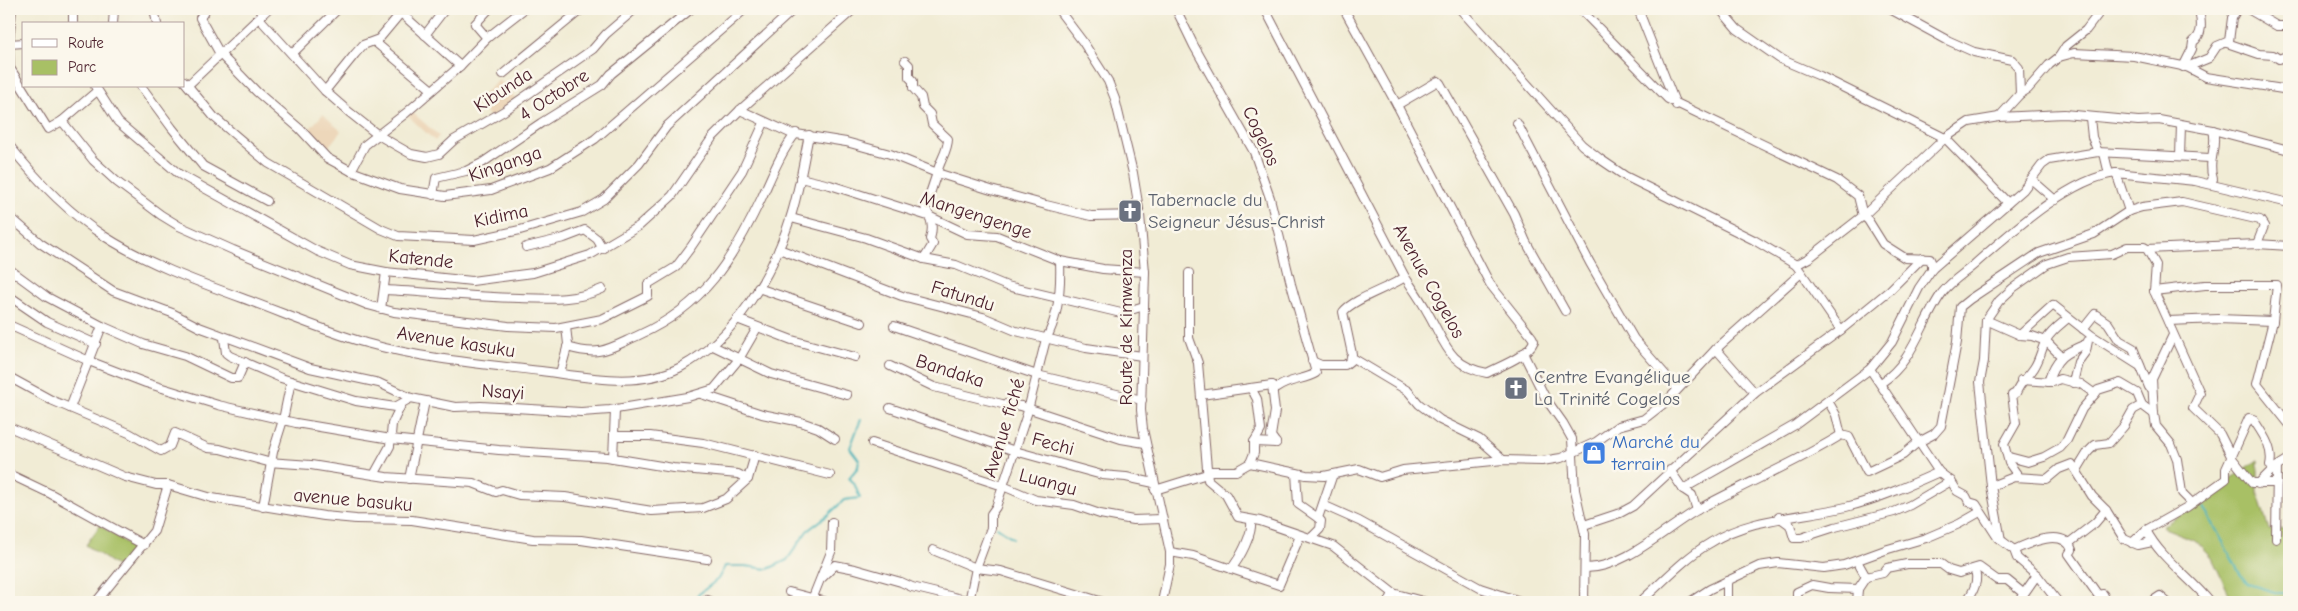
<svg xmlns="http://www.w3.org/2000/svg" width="2298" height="611" viewBox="0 0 2298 611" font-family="'Comic Neue',sans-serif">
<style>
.built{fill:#edd7ba}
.green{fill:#a8c065;stroke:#797048}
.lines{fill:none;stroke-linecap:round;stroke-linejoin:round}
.stream{stroke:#40b1b7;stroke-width:2}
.minor-casing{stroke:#846766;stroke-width:10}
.minor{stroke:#fff;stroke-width:8}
.labels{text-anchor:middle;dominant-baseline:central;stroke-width:5;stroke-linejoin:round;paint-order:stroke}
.street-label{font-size:19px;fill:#4a1f2b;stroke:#fbf7ec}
.worship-label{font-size:19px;fill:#5b616d;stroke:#fbf7ec;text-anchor:start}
.shop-label{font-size:19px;fill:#366cbe;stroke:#fbf7ec;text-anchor:start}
</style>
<rect width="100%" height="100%" fill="#fbf7ec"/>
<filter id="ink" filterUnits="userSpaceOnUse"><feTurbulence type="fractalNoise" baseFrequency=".02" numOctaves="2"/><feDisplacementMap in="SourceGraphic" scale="10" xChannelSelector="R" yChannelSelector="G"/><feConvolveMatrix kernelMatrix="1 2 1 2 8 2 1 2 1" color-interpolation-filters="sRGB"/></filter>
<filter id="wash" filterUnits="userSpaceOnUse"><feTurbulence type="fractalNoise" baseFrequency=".0096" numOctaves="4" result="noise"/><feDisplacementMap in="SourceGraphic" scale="20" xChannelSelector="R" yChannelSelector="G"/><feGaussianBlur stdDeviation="1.12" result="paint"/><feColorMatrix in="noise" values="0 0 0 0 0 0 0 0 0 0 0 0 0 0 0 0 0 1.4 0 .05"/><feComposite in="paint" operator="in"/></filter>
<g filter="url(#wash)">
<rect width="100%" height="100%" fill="#f1ecd5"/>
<g class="built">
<path d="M499 80 516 99 490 117 477 100Z"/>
<path d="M412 112 439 136 435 141 408 116Z"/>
<path d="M323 114 341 131 326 150 306 133Z"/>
</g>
<g class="green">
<path d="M2258 460V494L2269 530 2289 528V602H2233L2212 558 2195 540 2162 527Z"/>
<path d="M100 525 133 548 119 568 86 545Z"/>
</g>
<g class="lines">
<g class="stream">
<path d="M2204 507 2240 574 2248 584 2278 593H2289"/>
<path d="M997 527 1013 538"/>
<path d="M689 602 718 579 725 566H745L768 569 787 560 807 531 828 515 844 500 860 498 854 483 849 478 858 467 859 460 850 448 861 419"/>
</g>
</g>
</g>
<g filter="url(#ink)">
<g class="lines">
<g class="minor-casing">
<g id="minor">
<path d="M12 9 9 44 10 68 48 129 62 121 97 91"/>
<path d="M154 9 157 24"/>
<path d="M206 9 200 18 220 54 257 92 300 129 327 158 351 171 400 189 445 196 491 190 550 168 595 139 745 9"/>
<path d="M1058 9 1083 42 1108 81 1115 99 1133 173 1140 215 1145 272 1141 410 1143 429 1170 552V564L1162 602"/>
<path d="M1176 9 1194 46 1254 152 1270 198 1291 284 1316 373C1305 380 1288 379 1277 388L1272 385 1201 395"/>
<path d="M1265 9 1405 277C1413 289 1421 300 1428 313 1445 342 1448 366 1487 373 1502 365 1527 357 1534 341L1532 337 1490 284 1397 105 1344 9"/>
<path d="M1460 9 1582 145 1600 159 1625 176 1754 240 1796 265 1841 330"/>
<path d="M1580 9 1668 99 1837 180 1858 196 1863 216 1868 220 1883 244 1905 258 1930 259 1932 264V269"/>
<path d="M1638 9 1676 105"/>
<path d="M1720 9 1737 29 1780 59 1820 76 1945 138 2008 203"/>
<path d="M1890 9 1947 40 1974 52 2012 60 2019 68 2020 94"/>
<path d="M2248 9 2277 26H2289"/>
<path d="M401 13 460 66"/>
<path d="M259 18 325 91 349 112 378 135 397 146 411 154 427 157 439 154 454 140 504 111 593 49 606 34 635 9"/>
<path d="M73 24V9"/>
<path d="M113 24 114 9"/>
<path d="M425 35 445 9"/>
<path d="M487 38 475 24 489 9"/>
<path d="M375 42 432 90"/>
<path d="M2227 43 2259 54 2273 55 2279 59 2289 55"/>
<path d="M9 44 24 43"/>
<path d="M293 53 338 9"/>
<path d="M2059 57 2066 46 2086 30 2102 9"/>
<path d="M905 61 909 65V77L913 81V88L921 97 923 107 930 114 932 124 948 139C948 151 940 160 937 173 933 184 930 195 925 207 931 218 934 227 930 239L933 244 924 259"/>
<path d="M2183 67 2192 49 2193 42C2204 34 2201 21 2199 9"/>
<path d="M2187 67 2209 58 2217 46 2229 41 2232 18 2237 9"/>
<path d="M503 74 582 9"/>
<path d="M184 81 214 117 268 163 381 229 398 236 474 240 520 230 582 212 604 199 639 164 667 126 794 9"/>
<path d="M188 85 268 9"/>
<path d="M95 86 118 122 179 174 317 251 350 265 386 272 472 281 494 278 533 273 590 255 639 226 672 196 712 138 740 110 854 9"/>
<path d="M141 86 172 128 203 166 267 201"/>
<path d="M325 91 355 54 363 45 379 39 404 9"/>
<path d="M1397 105 1438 81 1440 83 1514 214 1526 242 1565 311"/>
<path d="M740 110 790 133 846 142 890 154 937 173 991 190 1046 205 1091 216 1140 215"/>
<path d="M1999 117 2020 94 2028 89 2049 65 2059 57 2074 53 2134 56 2187 67 2206 77 2289 90"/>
<path d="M2090 118 2092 137 2098 152"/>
<path d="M62 121 93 160 117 182 161 215 179 226 233 250 368 305 394 312 508 326 556 328 602 319 648 296V284L676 267 691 247 742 171 764 123"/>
<path d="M1517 123 1590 263 1634 339 1677 388"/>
<path d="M9 145C35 178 67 212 104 236 146 263 195 281 242 298 283 313 324 331 366 343 423 359 483 364 541 371 587 377 638 389 681 367 735 338 772 276 790 219 799 192 803 163 809 135"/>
<path d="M2104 153 2109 174"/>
<path d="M2180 156 2181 125"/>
<path d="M351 171 365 145 406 113 460 66 487 38 524 9"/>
<path d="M2116 173 2129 211"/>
<path d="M800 178 830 185 931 217 967 234 997 236 1060 261 1103 269 1145 272"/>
<path d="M2031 179 2055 200"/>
<path d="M2210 183 2213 179C2207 161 2218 146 2213 130"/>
<path d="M433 195 436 178 466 171 482 163 541 123 602 85 611 74 691 9"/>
<path d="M9 216 40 243 113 291 172 313 199 327 310 368 379 383 411 398 455 407 481 406 581 412 610 410 688 397 714 389 739 359 757 328"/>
<path d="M791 218 866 238 924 259 956 265 1007 286 1121 313 1144 306"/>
<path d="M526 247 564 238 585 230 597 239 603 249"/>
<path d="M779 249 902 296 983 317 1016 331 1086 348 1142 356"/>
<path d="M2147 249 2156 265 2154 291 2200 393 2193 408 2220 434 2232 458 2252 483H2277"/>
<path d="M1796 265 1809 258 1863 216 1945 138 1969 122 1999 117 2064 114 2138 121 2159 120 2213 130 2289 150"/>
<path d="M9 269 47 297 102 326 143 344 185 356 231 378H238L245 362"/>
<path d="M1189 273V338L1198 363 1208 480 1226 495 1238 517 1260 521 1333 546 1393 593 1426 602"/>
<path d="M758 288 862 323"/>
<path d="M384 290C429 292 474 297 519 298 548 299 576 301 602 289"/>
<path d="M2154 291 2205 285H2277L2273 321 2257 384 2289 424"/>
<path d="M9 296 47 322 96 344"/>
<path d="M381 309 386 272"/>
<path d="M737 319 792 340 855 357"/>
<path d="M1986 320 2020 335 2032 336 2046 341 2061 356"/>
<path d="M2168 321 2218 319 2273 321"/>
<path d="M9 325 89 361 146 383 218 405 296 423 391 439 499 450 607 457 673 468 738 474 748 479"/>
<path d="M894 326 1037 375 1142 400"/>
<path d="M2083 329 2095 314 2108 323 2119 340 2133 348 2149 387"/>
<path d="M2020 335 2053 305 2091 335 2140 366"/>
<path d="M2173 335 2152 379 2154 414 2156 426 2171 444 2177 459 2182 493 2191 502"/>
<path d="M224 338 226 353 230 356 281 378 356 401 395 407 411 398"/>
<path d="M711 345 771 374 847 395"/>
<path d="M567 347C601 357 608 349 639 335 704 306 733 259 762 197 772 175 781 152 796 133"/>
<path d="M1716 349 1755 393"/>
<path d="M1523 353 1546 399 1563 423 1572 439 1575 490 1585 534 1584 602"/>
<path d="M1351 357 1408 391 1419 404 1440 420 1479 439 1503 460"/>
<path d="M1312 361 1321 365H1345L1350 361 1352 354 1343 312C1353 299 1389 288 1405 277"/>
<path d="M890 366 934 387 1002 404 1021 406 1121 439 1145 443"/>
<path d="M1870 369 1939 472 1951 481 1957 491 1966 496 1969 502 1976 504 1998 538 2014 550 2017 558 2037 575 2058 602"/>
<path d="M560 373 568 344 566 327"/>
<path d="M9 377 51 400 129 433 161 451 170 446 175 433 208 448 220 449 268 462 311 465 386 477 473 483 496 492 502 490 519 495 565 497 652 511 703 508 726 499 748 479 755 455"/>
<path d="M2021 380 2052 382 2060 379 2081 384 2095 394"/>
<path d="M2048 382C2056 357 2064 353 2086 344"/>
<path d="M1881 383C1914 361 1920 324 1942 293 1952 280 1965 273 1976 263 2010 233 2070 178 2116 173L2195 181 2289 203"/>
<path d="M2073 383 2078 362 2086 351 2088 341"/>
<path d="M1272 385 1275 411 1271 436 1276 443"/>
<path d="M701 394 762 414 801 422 818 428 835 439"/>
<path d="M1828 401 1836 415 1841 435"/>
<path d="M70 408 102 326"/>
<path d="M890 408 1015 451 1102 475 1126 477 1154 483"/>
<path d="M9 427 125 477 156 485H168L212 498 324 516 356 519 412 520 533 539 581 540 707 559"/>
<path d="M614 436H650L703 443 830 475"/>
<path d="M1254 442 1276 443"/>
<path d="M872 443 1003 486 1036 500 1074 505 1100 514 1133 520 1162 519"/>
<path d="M2009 457 2028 462 2044 457 2060 448 2067 440 2082 409 2095 394 2098 390 2120 383 2137 393 2142 405 2154 414"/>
<path d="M613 458 615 410"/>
<path d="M1250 463 1306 475 1324 476 1359 469 1380 477 1403 470 1503 460 1542 461 1561 458 1596 442 1618 426 1644 419 1667 401 1716 349 1801 273"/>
<path d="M1670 470 1683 489 1692 495 1697 510"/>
<path d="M2077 470 2088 452 2095 445 2109 443 2124 426 2133 410 2142 405"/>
<path d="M1208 471H1236L1250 463 1254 453V442L1261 430 1257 399 1251 388"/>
<path d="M1296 473 1298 504 1318 518"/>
<path d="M9 474 51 494 144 545"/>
<path d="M374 475 390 446 392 424 401 405"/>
<path d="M2019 477 2009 463 2004 444 2016 423 2012 395 2016 393C2021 380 2027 379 2034 368 2040 359 2041 350 2046 340 2051 331 2061 324 2068 318"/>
<path d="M409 479 425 401"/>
<path d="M2258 484 2273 469 2289 459"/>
<path d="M1991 486 2014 477 2047 479 2059 469 2072 464 2092 496 2106 510 2124 539 2138 545 2152 542"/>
<path d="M1683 489 1795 425 1870 369 1892 342 1919 288 1932 269 2023 190 2042 165 2049 160 2098 152 2210 158"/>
<path d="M1155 490 1207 474"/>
<path d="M1323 505 1359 521 1480 588 1523 602"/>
<path d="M263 507 273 452 283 420 291 381"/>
<path d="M1779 517 1790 525 1794 538H1801L1835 527 1894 512 1910 505 1951 481"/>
<path d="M1584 525 1620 513 1633 506 1755 393 1841 330 1890 290 1922 258"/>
<path d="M2146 530C2161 559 2190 577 2210 602"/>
<path d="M1311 538 1320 529 1321 521 1318 518 1333 474"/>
<path d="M2276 539 2277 467"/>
<path d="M2001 540 1991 486 1980 382 1984 361 1986 320 1999 301 2013 288 2047 264 2068 257 2112 254 2127 247H2144L2147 249 2257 244 2289 246"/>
<path d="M2069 543 2095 523 2106 510"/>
<path d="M2132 543 2146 530 2187 507 2226 479V469L2249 418 2253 419C2262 433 2274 448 2270 465L2273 469"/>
<path d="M933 550 976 568 1001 571 1103 602"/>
<path d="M2014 550C2029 543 2064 527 2072 550L2069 554 2098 595 2103 594 2107 602"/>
<path d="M1170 552 1193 556 1279 585 1300 536"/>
<path d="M1857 561 1866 577 1858 589 1857 602"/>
<path d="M1585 568C1624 569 1667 527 1699 509 1746 483 1796 463 1841 435L1849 437 1867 472 1903 455 1917 443 1934 434 1941 426 1957 342 1960 307 1970 299 2039 253 2094 234 2129 211 2142 207 2182 202 2260 220 2264 226 2257 244"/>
<path d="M1231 569C1240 558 1253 534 1251 521"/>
<path d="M1866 577 1883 573 1887 568 1907 564H1941L1949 570 1959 573 1979 567 1997 580H2007L2023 593"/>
<path d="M822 578 835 565 855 569 901 582 912 587 974 602"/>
<path d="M789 592 827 602"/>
<path d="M707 600 712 602"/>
<path d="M96 602 154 531 168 485"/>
<path d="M811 602 831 552 832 522"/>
<path d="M969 602 976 568 991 528V514L996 507 1027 414 1046 339C1059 316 1061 286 1060 261"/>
<path d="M1389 602 1393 593"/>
<path d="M1640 602C1662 583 1684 558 1710 543 1751 517 1799 518 1846 507 1878 499 1908 486 1939 472"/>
<path d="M1690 602 1710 589 1759 566 1778 563 1824 568 1844 565 1888 549 1926 538 1959 524 1980 512"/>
<path d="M1727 602V581"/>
<path d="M1797 602V592L1812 585 1829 588 1858 589"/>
<path d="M1965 602C1973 594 1980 579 1974 569"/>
<path d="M2018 602 2037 575"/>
<path d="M2151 602 2160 596 2167 602"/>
</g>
</g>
<use href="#minor" class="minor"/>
</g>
</g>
<defs>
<g id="church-square" transform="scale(1.25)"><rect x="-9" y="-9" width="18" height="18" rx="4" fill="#6b7280" stroke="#fbf7ec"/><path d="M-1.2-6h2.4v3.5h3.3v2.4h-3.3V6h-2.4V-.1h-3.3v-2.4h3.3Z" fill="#fff"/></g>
<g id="shop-square" transform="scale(1.25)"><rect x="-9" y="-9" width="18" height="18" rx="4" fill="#3f7fe0" stroke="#fbf7ec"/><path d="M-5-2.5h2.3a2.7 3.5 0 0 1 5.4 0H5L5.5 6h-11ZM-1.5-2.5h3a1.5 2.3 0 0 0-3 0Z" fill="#fff"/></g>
</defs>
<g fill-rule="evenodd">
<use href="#church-square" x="1130" y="211"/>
<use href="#church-square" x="1516" y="388"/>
<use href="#shop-square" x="1594" y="453"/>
</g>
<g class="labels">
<g class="street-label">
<text transform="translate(503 90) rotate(-33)">Kibunda</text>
<text transform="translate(554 95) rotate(-33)">4 Octobre</text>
<text transform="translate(1261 136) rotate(65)">Cogelos</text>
<text transform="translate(505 164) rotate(-19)">Kinganga</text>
<text transform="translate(976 215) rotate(18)">Mangengenge</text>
<text transform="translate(501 216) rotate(-12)">Kidima</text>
<text transform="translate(421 259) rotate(6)">Katende</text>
<text transform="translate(1429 281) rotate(61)">Avenue Cogelos</text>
<text transform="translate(963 296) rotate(17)">Fatundu</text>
<text transform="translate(1126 327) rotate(-90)">Route de Kimwenza</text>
<text transform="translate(456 342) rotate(9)">Avenue kasuku</text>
<text transform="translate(950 371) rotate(18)">Bandaka</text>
<text transform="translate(503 392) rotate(3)">Nsayi</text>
<text transform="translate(1004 428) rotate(-73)">Avenue fiché</text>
<text transform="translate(1053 444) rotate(15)">Fechi</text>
<text transform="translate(1048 482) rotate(15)">Luangu</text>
<text transform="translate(353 500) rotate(5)">avenue basuku</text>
</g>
<g class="worship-label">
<text x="1148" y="200">Tabernacle du<tspan x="1148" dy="22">Seigneur Jésus-Christ</tspan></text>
<text x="1534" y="377">Centre Evangélique<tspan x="1534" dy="22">La Trinité Cogelos</tspan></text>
</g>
<g class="shop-label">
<text x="1612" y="442">Marché du<tspan x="1612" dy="22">terrain</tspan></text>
</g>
</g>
<rect width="2298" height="611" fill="none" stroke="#fbf7ec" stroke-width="30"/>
<rect x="22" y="22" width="162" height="65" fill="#fbf7ec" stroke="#b4a19f"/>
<rect x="32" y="39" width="25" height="8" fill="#ffffff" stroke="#b4a19f"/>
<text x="68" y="48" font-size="15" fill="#4a1f2b">Route</text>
<rect x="32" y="60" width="25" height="15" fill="#a8c065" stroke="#b4a19f"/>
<text x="68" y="72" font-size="15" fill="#4a1f2b">Parc</text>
</svg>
